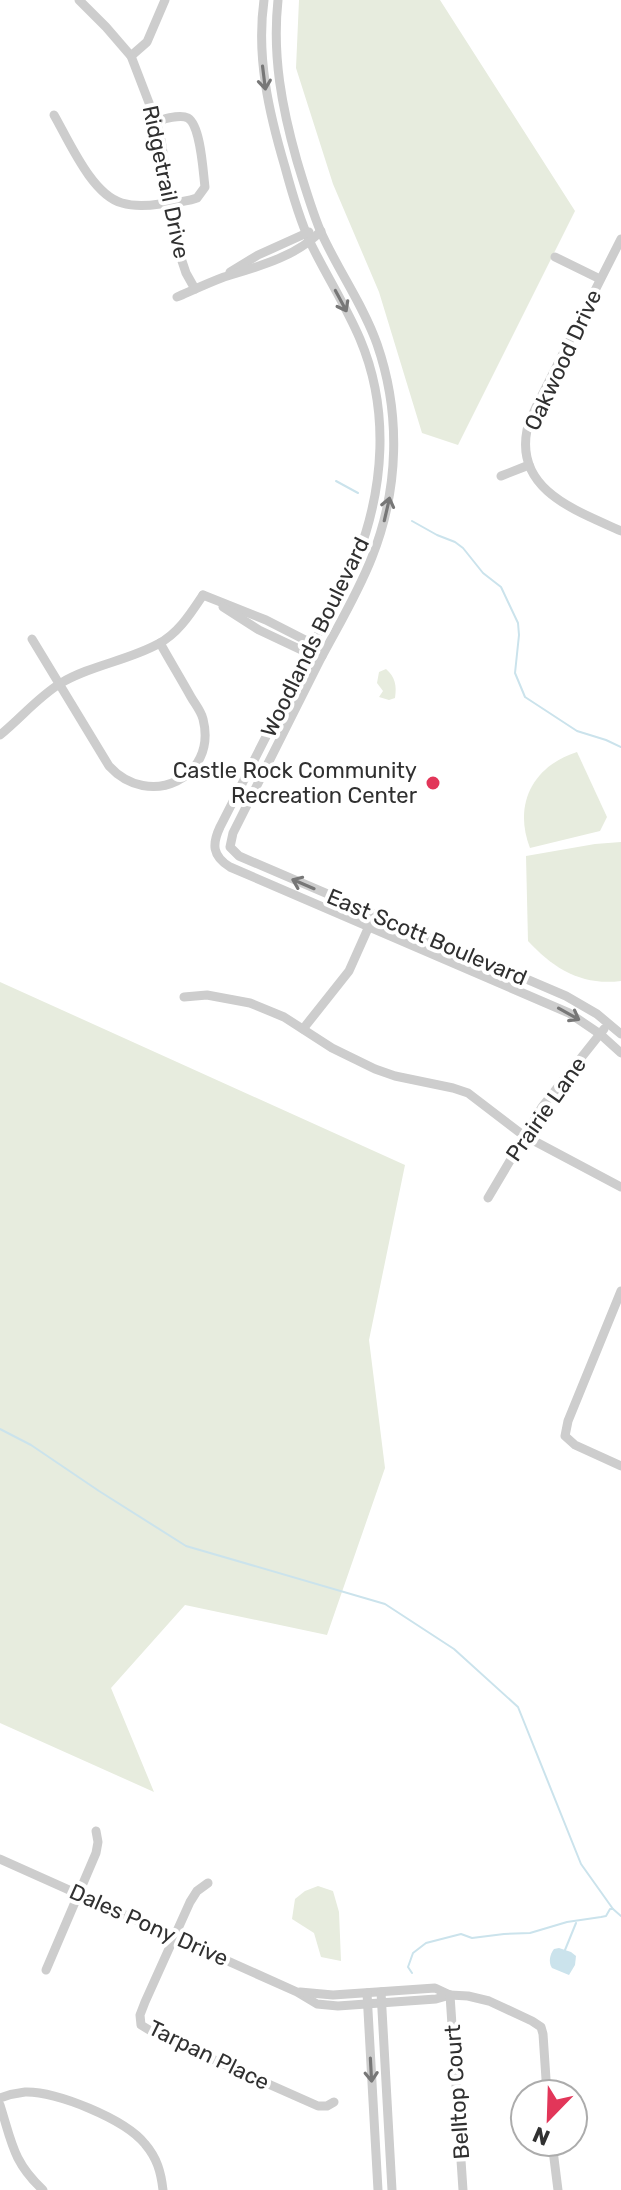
<svg xmlns="http://www.w3.org/2000/svg" width="621" height="2190" viewBox="0 0 621 2190" font-family="Rubik,sans-serif">
<style>
.green{fill:#e7ecde}
.water{fill:#cbe3ec}
.lines{fill:none;stroke-linecap:round;stroke-linejoin:round}
.stream{stroke:#cbe3ec;stroke-width:2}
.minor{stroke:#cdcdcd;stroke-width:9}
.oneway{stroke:#777}
.poi-dot{fill:#e23659;stroke:#fff;stroke-width:3}
.labels{text-anchor:middle;dominant-baseline:central;stroke-width:8;stroke-linejoin:round;paint-order:stroke}
.street-label{font-size:22px;fill:#303030;stroke:#fff}
.poi-label{font-size:22px;fill:#303030;stroke:#fff;text-anchor:end}
</style>
<rect width="100%" height="100%" fill="#fff"/>
<g class="green">
<path d="M299 0H440L575 211 458 445 422 433 379 292 333 184 296 68Z"/>
<path d="M386 669C395 677 397 685 395 698L389 700 379 697 383 691 377 683 379 672Z"/>
<path d="M577 752 607 817 600 831 530 848C513 804 533 766 577 752Z"/>
<path d="M621 842V981C582 986 554 969 528 941L526 856 595 844Z"/>
<path d="M0 982 405 1165 369 1340 385 1468 327 1635 185 1605 111 1688 154 1792 0 1723Z"/>
<path d="M318 1886 333 1891 339 1912 341 1961 321 1957 314 1933 292 1919 295 1899 305 1891Z"/>
</g>
<path class="water" d="M559 1948 571 1952 576 1956 575 1965 569 1975 552 1968C548 1962 550 1954 554 1949Z"/>
<g class="lines">
<g class="stream">
<path d="M336 481 358 493"/>
<path d="M412 521 437 535 455 542 463 548 483 573 501 587 518 623 519 635 515 673 525 697 577 731 606 740 621 747"/>
<path d="M0 1429 31 1445 99 1491 186 1546 385 1604 454 1649 518 1707 581 1864 613 1909"/>
<path d="M565 1950 576 1923"/>
<path d="M412 1973 408 1967 413 1953 426 1943 461 1934 472 1938 504 1934 530 1933 567 1922 601 1917 606 1916 610 1909H613L621 1916"/>
</g>
<g class="minor">
<path d="M79 0 106 27 131 56 156 121 161 140 179 252 186 273 195 289"/>
<path d="M264 0C256 57 269 113 285 167 292 193 299 218 310 242 326 275 346 306 360 339 390 410 384 488 357 558L220 827C212 844 212 856 230 867L569 1013 600 1034 621 1053"/>
<path d="M278 0C272 56 282 108 297 161 304 184 311 208 320 230 337 269 363 304 377 344 401 413 399 489 372 557 358 593 338 626 320 660 291 718 262 776 233 833L230 847 239 856 566 996 597 1014 621 1034"/>
<path d="M131 56 147 42 165 0"/>
<path d="M54 115C69 141 92 195 122 203 135 207 147 206 160 204 172 203 186 202 197 198L205 187C203 172 201 126 188 118 180 114 165 119 156 121"/>
<path d="M621 239 536 407C533 414 529 422 527 430 515 491 578 511 621 531"/>
<path d="M555 257 600 279"/>
<path d="M230 272 258 255 309 232"/>
<path d="M177 297C193 290 208 283 224 277 257 267 296 257 321 231"/>
<path d="M501 476 529 465"/>
<path d="M203 595 266 620 313 644 322 656"/>
<path d="M223 607 259 630 312 655"/>
<path d="M32 639 109 766C149 810 218 778 203 719 201 711 195 704 191 697 181 679 170 661 160 643"/>
<path d="M0 735C21 718 38 697 61 683 91 665 127 661 158 644 178 634 191 613 203 595"/>
<path d="M184 997 207 995 250 1003 284 1017 332 1048 375 1069 395 1076 453 1088 468 1093 523 1135 621 1187"/>
<path d="M303 1029 349 971 374 915"/>
<path d="M488 1198 542 1107 604 1029"/>
<path d="M621 1291 568 1421 565 1436 575 1445 621 1466"/>
<path d="M0 1859 297 1992 317 2004 338 2006 436 1999 450 1995 468 1996 489 2001 532 2021 541 2027 543 2034 547 2094"/>
<path d="M208 1883 197 1891 190 1902 145 2002 140 2015 141 2025 156 2034 318 2106H327L334 2102"/>
<path d="M46 1970 96 1853 98 1842 96 1831"/>
<path d="M300 1992 333 1995 435 1988 450 1995"/>
<path d="M381 1992 392 2190"/>
<path d="M367 1993 378 2190"/>
<path d="M450 1995 463 2190"/>
<path d="M0 2098C8 2095 16 2093 25 2092 56 2091 125 2119 145 2144 157 2158 161 2172 163 2190"/>
<path d="M0 2105C12 2143 13 2162 43 2190"/>
<path d="M552 2142 558 2190"/>
</g>
</g>
<defs><path id="oneway-shaft" d="M-6 0H5M1.5-3L5.5 0L1.5 3" fill="none" stroke-width="1.6" stroke-linecap="round" stroke-linejoin="round" transform="scale(2)"/></defs>
<g class="oneway">
<use href="#oneway-shaft" transform="translate(264 78) rotate(83)"/>
<use href="#oneway-shaft" transform="translate(341 301) rotate(62)"/>
<use href="#oneway-shaft" transform="translate(387 509) rotate(-77)"/>
<use href="#oneway-shaft" transform="translate(303 884) rotate(-157)"/>
<use href="#oneway-shaft" transform="translate(569 1014) rotate(29)"/>
<use href="#oneway-shaft" transform="translate(371 2070) rotate(87)"/>
</g>
<circle class="poi-dot" cx="433" cy="783" r="8"/>
<g class="labels">
<g class="street-label">
<text transform="translate(166 182) rotate(78)">Ridgetrail Drive</text>
<text transform="translate(563 360) rotate(-65)">Oakwood Drive</text>
<text transform="translate(315 637) rotate(-64)">Woodlands Boulevard</text>
<text transform="translate(427 937) rotate(23)">East Scott Boulevard</text>
<text transform="translate(546 1109) rotate(-55)">Prairie Lane</text>
<text transform="translate(149 1925) rotate(24)">Dales Pony Drive</text>
<text transform="translate(209 2055) rotate(26)">Tarpan Place</text>
<text transform="translate(457 2092) rotate(-94)">Belltop Court</text>
</g>
<g class="poi-label">
<text x="417" y="770">Castle Rock Community<tspan x="417" dy="25">Recreation Center</tspan></text>
</g>
</g>
<g transform="translate(549 2118) rotate(203)"><circle r="38" fill="#ffffff" stroke="#acacac" stroke-width="2"/>
<path d="M0-6L14 30L0 20L-14 30Z" fill="#e23659"/>
<text y="-12" font-size="22" font-weight="bold" text-anchor="middle" fill="#303030">N</text>
</g>
</svg>
